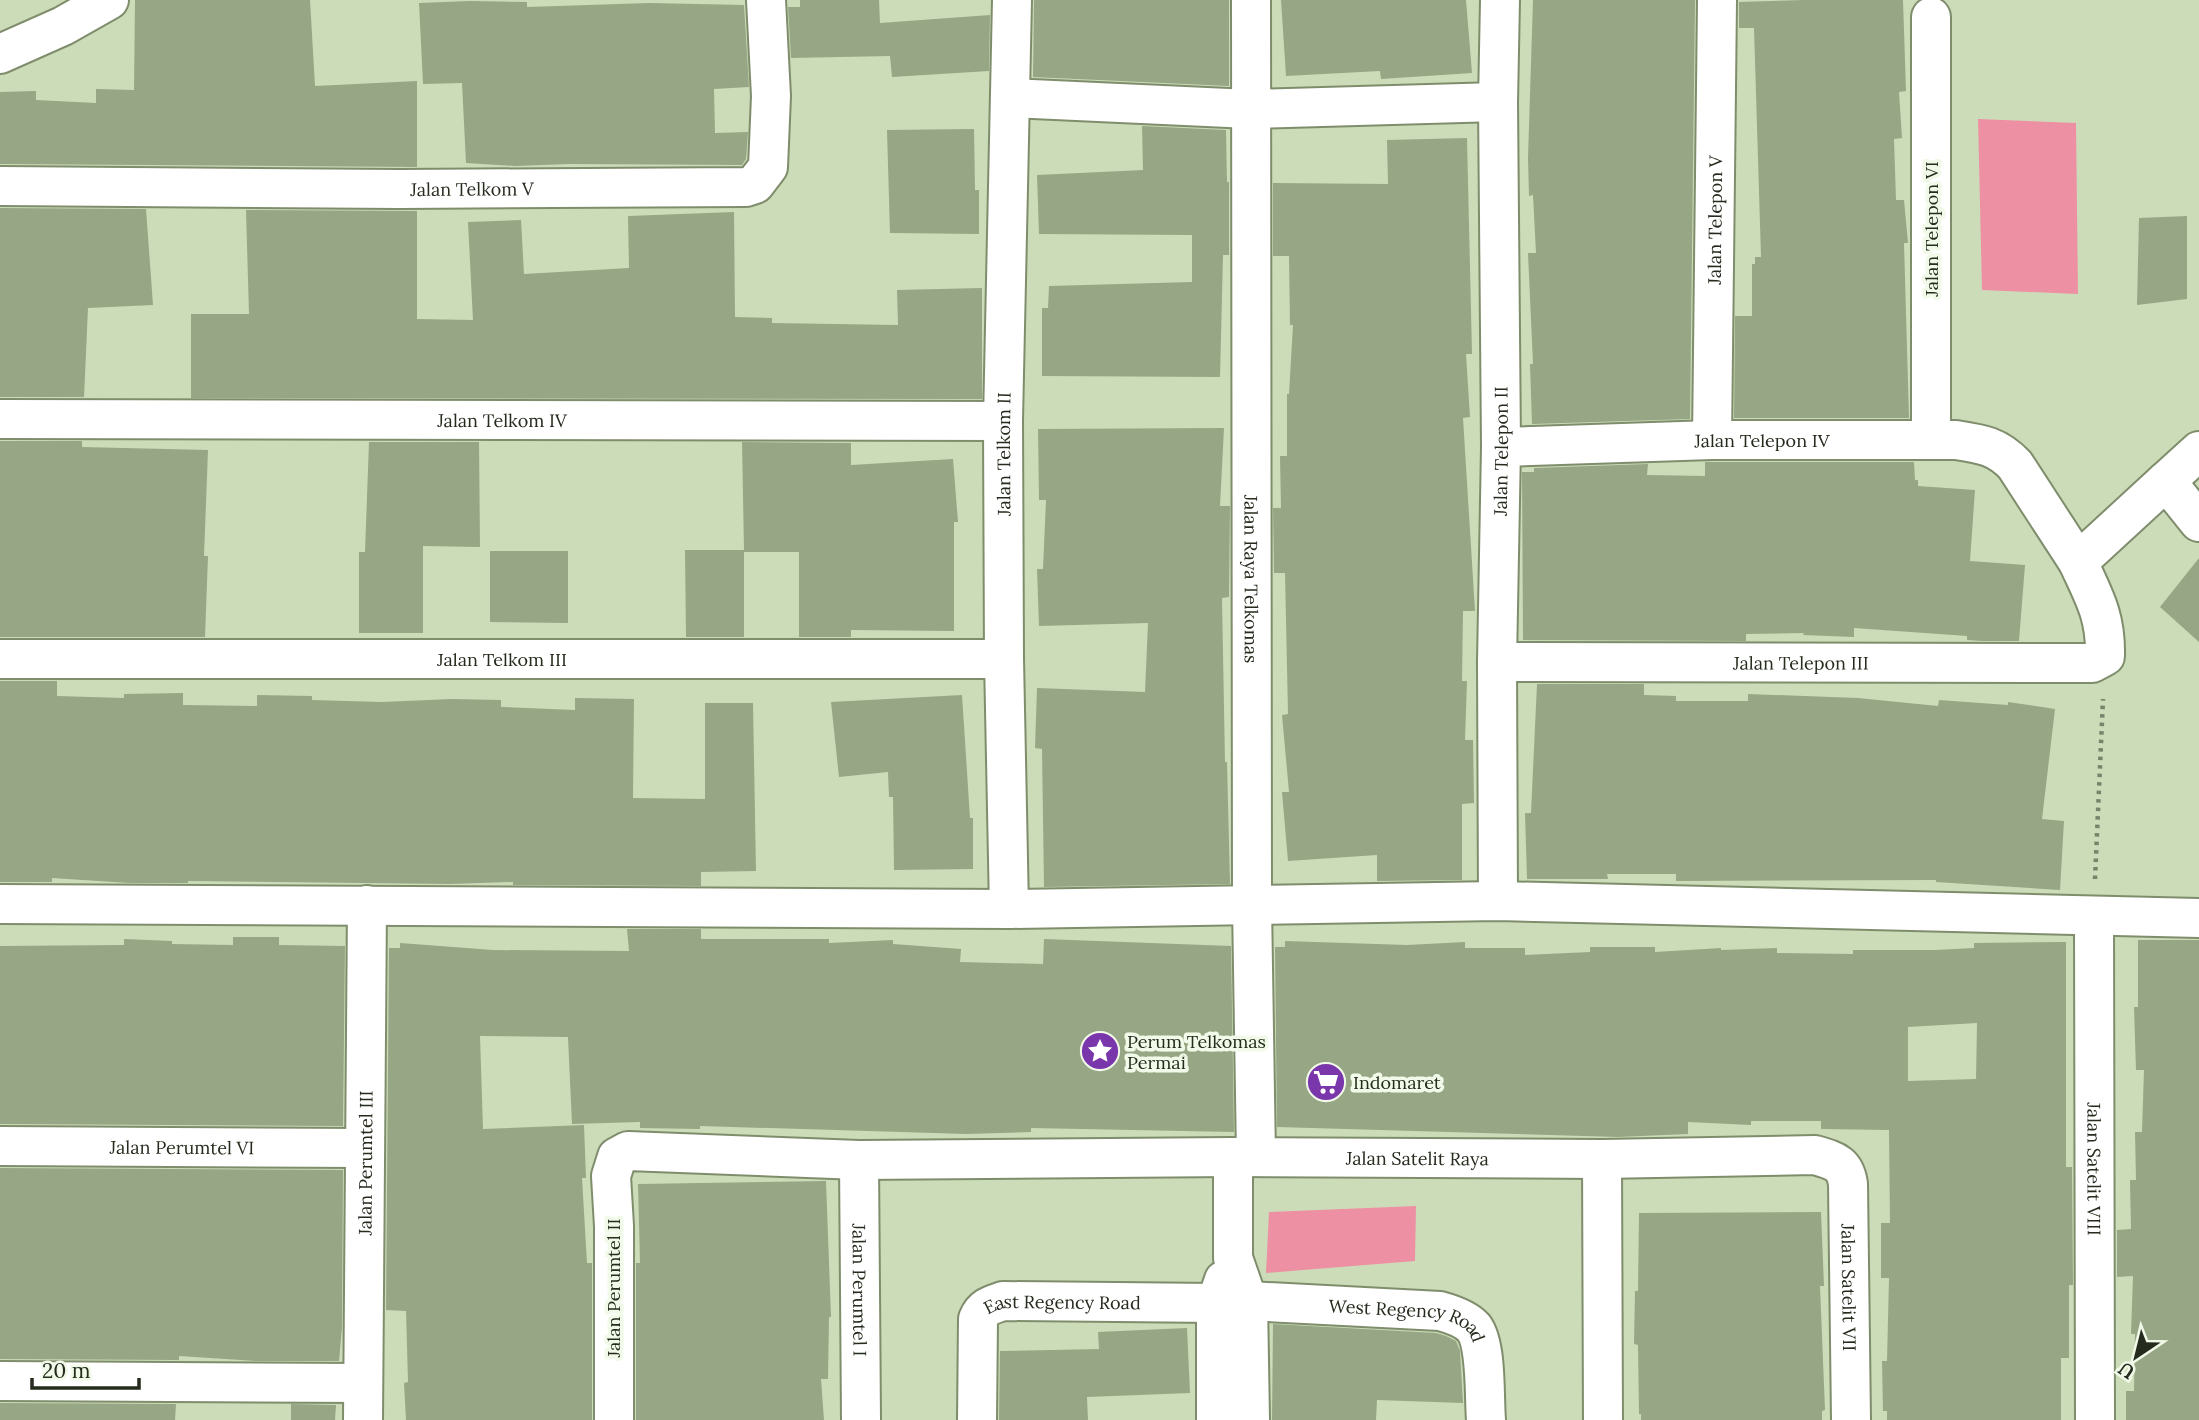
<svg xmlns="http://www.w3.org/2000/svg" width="2199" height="1420" viewBox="0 0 2199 1420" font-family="Lora,serif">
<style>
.green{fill:#ee90a3}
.building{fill:#97a684;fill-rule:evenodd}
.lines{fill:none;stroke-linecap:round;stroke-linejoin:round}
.minor-casing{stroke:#7f8d6c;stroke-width:42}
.path{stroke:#78836a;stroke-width:4.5;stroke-dasharray:3.5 5;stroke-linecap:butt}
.minor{stroke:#fff;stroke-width:38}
.labels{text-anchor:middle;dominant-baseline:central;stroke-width:7;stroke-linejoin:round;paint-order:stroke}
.street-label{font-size:18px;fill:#252b1d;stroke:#f1fae8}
.poi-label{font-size:18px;fill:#252b1d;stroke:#f1fae8;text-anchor:start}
</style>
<rect width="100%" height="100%" fill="#ccdcb8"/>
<g class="green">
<path d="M1978 119 2076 123 2078 294 1982 290Z"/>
<path d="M1416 1206 1415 1261 1266 1273 1269 1212Z"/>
</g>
<g class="building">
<path d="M135 0H310L315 86 417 81V167L0 164V92L36 91V100L96 103V89L134 90Z"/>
<path d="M800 0H879L880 23 990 15 989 71 892 77 890 56 791 58 788 7H800Z"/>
<path d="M1034 0H1229V86L1033 77Z"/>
<path d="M1281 0H1466L1472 73 1381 79 1380 71 1286 76Z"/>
<path d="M1533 0H1695L1690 419 1532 424 1530 364H1533L1528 253H1536L1533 195 1529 196 1528 158Z"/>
<path d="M1805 0H1903L1906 91 1899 92 1902 138 1894 139 1896 200H1904L1908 243H1904L1909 418H1734L1735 316H1752V264H1755V257H1761L1754 28H1739V2Z"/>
<path d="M470 1 527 2V7L649 3 744 5 749 87 714 89 715 133 748 132 746 159 742 165 569 164 516 166 466 163 462 83 423 84 419 3Z"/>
<path d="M1142 126 1226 130 1227 182H1229V255H1223L1220 377 1042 376V308H1048L1049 286 1192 282V235L1039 234 1037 175 1143 170Z"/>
<path d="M974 129 975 190H979V234L890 233 887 130Z"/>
<path d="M1467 138 1472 354H1466L1470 417 1463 418 1475 611H1463L1462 681H1467L1465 740H1473L1474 803 1462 804V880L1377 881V855L1288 861 1282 792H1289L1282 715 1288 714 1285 573H1274L1273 508H1281L1280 456H1287V394H1289L1293 325H1290L1289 256H1273V183L1388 184 1387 140Z"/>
<path d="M0 208 146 209 153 305 88 308 84 397H0Z"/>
<path d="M246 210 417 211V319L473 320 468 222 521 220 524 274 629 268 628 216 734 212 735 317 772 318V323L898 325 897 290 982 288V399L191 398V314H249Z"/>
<path d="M2187 216V299L2137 305 2139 218Z"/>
<path d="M1224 428 1220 506H1230L1229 597 1222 598 1225 762H1227L1230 884 1044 887 1042 749 1035 748 1037 688 1145 692 1148 623 1039 626 1037 569H1043L1046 500H1039L1038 429Z"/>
<path d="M0 441H82V447L208 450 204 556H208L205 637H0Z"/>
<path d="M369 442H479L480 547 423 546V633H359V552H365Z"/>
<path d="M742 442 851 443V465L953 459 958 522H954V631L851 630V637H799V552H744V637H686L685 550H744Z"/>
<path d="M1705 462H1914L1915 480H1918V486L1975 490 1970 561 2025 565 2019 641H1981L1967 640V636L1854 628V637L1803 635 1804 633 1746 634V641L1523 640 1522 472H1534V468L1648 464 1647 475 1705 476Z"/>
<path d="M490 551H568V623L490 622Z"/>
<path d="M2199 558V642L2160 607Z"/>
<path d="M0 681H57V696L124 698V694L183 693V705L257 706V695L312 696V700L382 702 452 699 501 700V707L575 710V698L634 699 633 798 705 799V703H753L756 871 701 872V886L513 885V882L450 884 188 881V883H129L52 878V882H0Z"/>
<path d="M1537 684H1644V695L1676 696V701H1748V694L1858 698 1938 706 1939 700 2008 705V702L2055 709 2042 819 2064 821 2060 890 1936 882V880L1676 881V874H1607L1608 879H1527L1525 813H1531Z"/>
<path d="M962 695 970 818H973V869L894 870 893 797H889L888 772 839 777 831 702Z"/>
<path d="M627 929H701V939H829V943L893 940V944L961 949 960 962 1043 964 1044 939 1231 946 1234 1132 1031 1128V1132L966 1134 700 1126V1129L640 1128V1122L572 1124 568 1037 480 1036 483 1129 584 1125 586 1178H582L587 1263H592V1420H406L404 1383 408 1382 406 1311 386 1310 389 948H400V943L493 950 629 951Z"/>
<path d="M233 937H279V945L345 946 343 1126 0 1124V946L124 945V939L172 941V944L233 945Z"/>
<path d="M2138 940H2199V1420H2126V1391H2134L2135 1334H2131L2133 1276 2117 1277V1230L2131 1229 2130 1180H2136L2135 1132H2142L2144 1070H2136L2134 1007H2138Z"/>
<path d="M1285 941 1407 945 1465 942V948H1525V955L1590 952V947H1655V952L1721 948V950L1777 948V953L1853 954V950H1935L1974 948V943L2066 942V1167H2072L2073 1285H2069V1358H2061V1420H1887V1411H1883L1882 1361H1887L1889 1278H1881V1223H1890L1889 1130 1821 1129V1121H1751V1125L1688 1122V1134L1618 1137 1277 1127 1275 947H1285ZM1977 1023 1976 1079 1908 1081V1027Z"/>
<path d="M0 1168 343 1170 342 1327 339 1361H257L179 1356V1360L0 1359Z"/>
<path d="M826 1181 831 1317H829L828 1379H821L824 1420H636V1263H640L638 1184Z"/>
<path d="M1821 1212 1824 1286H1820L1825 1410 1822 1411V1420H1641V1414H1639L1638 1345 1634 1344 1635 1291H1638L1639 1213Z"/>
<path d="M1273 1324 1436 1333 1446 1336 1456 1341 1460 1351 1463 1403 1377 1400 1376 1420H1272Z"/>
<path d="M1187 1328 1190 1393 1087 1397 1088 1420H999L1000 1351 1099 1349 1098 1332Z"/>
<path d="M0 1403 176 1404 175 1420H0Z"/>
<path d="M291 1404 336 1405 335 1420H291Z"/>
</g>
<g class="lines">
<g class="minor-casing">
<g id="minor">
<path id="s1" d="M1251 0 1252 904 1256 1157"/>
<path d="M1931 17V440"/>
<path d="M0 54 63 26 109 0"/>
<path d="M1011 98 1250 109 1498 102"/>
<path id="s2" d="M0 186 400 189 746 187 755 184 768 167 771 96 766 0"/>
<path id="s3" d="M0 419 1003 421"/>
<path id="s4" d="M1712 440 1717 0"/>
<path id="s5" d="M1501 447 1712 440H1956C1982 444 1997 446 2015 465L2078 562 2166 481 2199 522"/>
<path d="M2166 481 2199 451"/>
<path id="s6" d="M0 659H1004"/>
<path id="s7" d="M1497 662 2092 663 2105 656C2106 616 2094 597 2078 562"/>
<path id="s8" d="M1498 901 1497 662 1501 447 1498 102 1500 0"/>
<path d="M0 904 1009 909 1498 901 2199 918"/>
<path id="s9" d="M1009 909 1004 659 1003 421 1012 0"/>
<path id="s10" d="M2094 917 2095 1420"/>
<path id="s11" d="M0 1146 364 1148"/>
<path d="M1233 1157V1258L1248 1301 1250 1420"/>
<path d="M1602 1159 1603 1420"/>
<path id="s12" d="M859 1160 861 1420"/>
<path d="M0 1381 363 1383"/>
<path id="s13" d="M363 1420 367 905"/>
<path id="s14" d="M614 1420V1226L611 1176 617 1157 628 1151 859 1160 1233 1157 1602 1159 1815 1155C1835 1161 1845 1163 1848 1184L1851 1420"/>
<path id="s15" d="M977 1420 978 1319C983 1307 991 1305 1003 1301L1216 1303 1248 1301 1440 1311C1451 1314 1466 1319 1474 1328 1487 1346 1484 1397 1486 1420"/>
<path d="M1216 1420V1303L1224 1280"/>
</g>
</g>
<path class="path" d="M2095 879 2103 699"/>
<use href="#minor" class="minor"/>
</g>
<defs>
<g id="sight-disc" transform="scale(2.0125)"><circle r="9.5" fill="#7a37ab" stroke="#f1fae8"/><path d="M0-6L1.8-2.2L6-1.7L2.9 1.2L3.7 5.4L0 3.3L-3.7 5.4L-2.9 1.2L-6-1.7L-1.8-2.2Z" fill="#fff"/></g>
<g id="supermarket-disc" transform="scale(2.0125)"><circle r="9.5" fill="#7a37ab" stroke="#f1fae8"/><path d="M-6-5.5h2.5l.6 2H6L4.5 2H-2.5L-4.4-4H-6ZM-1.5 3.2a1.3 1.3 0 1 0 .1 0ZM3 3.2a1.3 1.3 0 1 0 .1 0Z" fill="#fff"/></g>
</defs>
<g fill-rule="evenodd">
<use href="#sight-disc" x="1100" y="1051"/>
<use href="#supermarket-disc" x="1326" y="1082"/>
</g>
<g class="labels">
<g class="street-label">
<text stroke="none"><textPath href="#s2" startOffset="472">Jalan Telkom V</textPath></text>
<text stroke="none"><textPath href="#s4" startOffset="220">Jalan Telepon V</textPath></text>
<text transform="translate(1931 229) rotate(-90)">Jalan Telepon VI</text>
<text stroke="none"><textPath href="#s3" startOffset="502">Jalan Telkom IV</textPath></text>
<text stroke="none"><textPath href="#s5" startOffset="261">Jalan Telepon IV</textPath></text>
<text stroke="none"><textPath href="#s8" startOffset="450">Jalan Telepon II</textPath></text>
<text stroke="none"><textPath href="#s9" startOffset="455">Jalan Telkom II</textPath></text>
<text stroke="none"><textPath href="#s1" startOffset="579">Jalan Raya Telkomas</textPath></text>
<text stroke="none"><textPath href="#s6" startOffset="502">Jalan Telkom III</textPath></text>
<text stroke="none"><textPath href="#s7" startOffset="304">Jalan Telepon III</textPath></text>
<text stroke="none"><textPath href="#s11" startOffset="182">Jalan Perumtel VI</textPath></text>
<text stroke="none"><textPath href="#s14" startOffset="1066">Jalan Satelit Raya</textPath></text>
<text stroke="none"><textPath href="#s13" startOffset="257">Jalan Perumtel III</textPath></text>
<text stroke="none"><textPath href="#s10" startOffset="252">Jalan Satelit VIII</textPath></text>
<text stroke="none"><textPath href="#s14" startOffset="1615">Jalan Satelit VII</textPath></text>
<text transform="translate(613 1288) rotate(-90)">Jalan Perumtel II</text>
<text stroke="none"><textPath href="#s12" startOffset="130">Jalan Perumtel I</textPath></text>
<text stroke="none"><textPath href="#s15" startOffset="192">East Regency Road</textPath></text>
<text stroke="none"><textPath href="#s15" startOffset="541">West Regency Road</textPath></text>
</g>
<g class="poi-label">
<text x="1127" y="1041">Perum Telkomas<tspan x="1127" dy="21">Permai</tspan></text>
<text x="1353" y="1082">Indomaret</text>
</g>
</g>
<g transform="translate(2136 1357) rotate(215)" stroke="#f1fae8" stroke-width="5" paint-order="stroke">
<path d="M0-5L12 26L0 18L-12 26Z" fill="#252b1d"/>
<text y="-10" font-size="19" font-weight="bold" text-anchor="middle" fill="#252b1d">U</text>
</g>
<path d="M32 1378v10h107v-10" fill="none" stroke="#252b1d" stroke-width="3.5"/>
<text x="42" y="1378" font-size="21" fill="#252b1d" stroke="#f1fae8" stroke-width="5" paint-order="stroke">20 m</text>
</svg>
